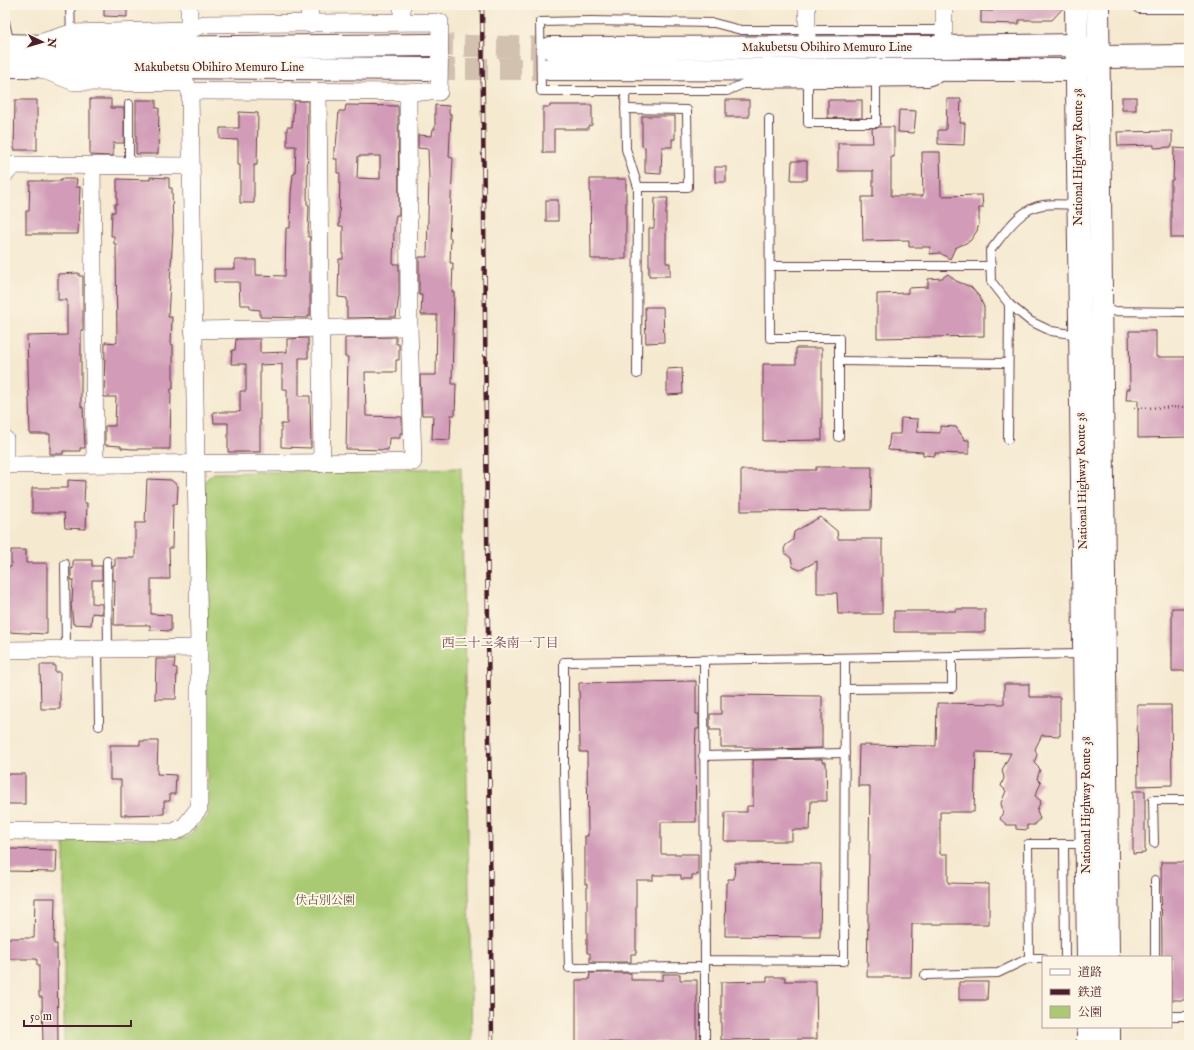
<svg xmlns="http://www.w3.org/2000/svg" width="1194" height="1050" viewBox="0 0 1194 1050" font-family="'IM FELL English','Noto Serif JP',serif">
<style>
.green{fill:#a9ca72;stroke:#7a744e}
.building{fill:#d29cb8;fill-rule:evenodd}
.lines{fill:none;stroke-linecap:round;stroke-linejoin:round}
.primary-tunnel{stroke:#d3c1af;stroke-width:22;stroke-dasharray:22 11;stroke-linecap:butt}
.service-casing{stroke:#643d44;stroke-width:10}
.minor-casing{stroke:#643d44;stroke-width:18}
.secondary-casing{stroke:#643d44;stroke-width:24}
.primary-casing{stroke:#643d44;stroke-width:24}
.trunk-casing{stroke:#643d44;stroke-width:24}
.path{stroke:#643d44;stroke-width:2.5;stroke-dasharray:1 3;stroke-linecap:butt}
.service{stroke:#fff;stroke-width:8}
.minor{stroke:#fff;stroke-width:17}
.secondary{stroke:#fff;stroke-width:22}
.primary{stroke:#fff;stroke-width:22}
.trunk{stroke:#fff;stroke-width:22}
.rail-casing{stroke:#4a1f2b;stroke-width:4.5}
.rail{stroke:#fcf5e5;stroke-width:3;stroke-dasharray:9;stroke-linecap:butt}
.labels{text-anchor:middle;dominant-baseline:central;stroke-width:4;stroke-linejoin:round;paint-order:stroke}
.street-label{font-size:12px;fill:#4a1f2b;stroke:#fcf5e5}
.park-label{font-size:12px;fill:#665240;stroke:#fcf5e5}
.neighbourhood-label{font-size:13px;fill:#7a4b5c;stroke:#fcf5e5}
</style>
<rect width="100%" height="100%" fill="#fcf5e5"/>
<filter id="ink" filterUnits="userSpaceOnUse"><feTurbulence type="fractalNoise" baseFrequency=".025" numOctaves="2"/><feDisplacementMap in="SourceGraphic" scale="8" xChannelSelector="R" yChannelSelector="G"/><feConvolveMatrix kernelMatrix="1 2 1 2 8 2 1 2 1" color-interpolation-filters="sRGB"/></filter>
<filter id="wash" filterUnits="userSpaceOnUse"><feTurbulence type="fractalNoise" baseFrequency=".012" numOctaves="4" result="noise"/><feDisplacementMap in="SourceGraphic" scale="16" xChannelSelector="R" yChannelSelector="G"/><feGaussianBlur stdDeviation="0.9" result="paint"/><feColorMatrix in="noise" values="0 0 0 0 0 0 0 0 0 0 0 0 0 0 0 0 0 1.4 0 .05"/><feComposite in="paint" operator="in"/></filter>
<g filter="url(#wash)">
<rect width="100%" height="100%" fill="#f5e9d0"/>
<path class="green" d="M461 468 472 1045H64V839L186 838 208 816 201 484 214 473Z"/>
<g id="blocks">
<g class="building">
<path d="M104 5H127V17L104 16Z"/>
<path d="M993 5H1064V7L1052 20H1019V24L981 23V11H993Z"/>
<rect x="1122" y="97" width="14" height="13"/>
<path d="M90 99H111V108H124V143H113V156L90 155Z"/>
<path d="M947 99H961L960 123H965L964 145 938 144V130H946Z"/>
<path d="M15 100H37V150H14Z"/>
<path d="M136 100H156V108H159L158 154H136Z"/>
<rect x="726" y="100" width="23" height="17"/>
<rect x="828" y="100" width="34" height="18"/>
<path d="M294 101H308L307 204 309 205 308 237H310V316H308V318L260 317V310L250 309V305H240L239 282H214V269H235V260H256V275L285 276 286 228H290L291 194 293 174H295L296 146H287V127H292Z"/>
<path d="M346 105 398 106 399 215H396L394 229 393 264H399V295L396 317 347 318V298L338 297 339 259H343V226H339L340 173H337V159H334V147H336L339 111H345ZM358 156H380V179L357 178Z"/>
<path d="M435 105 449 106V114H451L449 157 453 158 449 238H451L450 263H453L452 292H454L452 384H456L455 415H451L450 440 432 439 433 415H422L420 375H436L437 315H421L422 295H419V257H427L429 177 428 149 418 148V135L432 136 433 129H435Z"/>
<path d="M550 105H592V125L588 126V129H554V153H543V107H550Z"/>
<path d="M899 110 916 111 914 133 898 132Z"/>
<path d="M239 112 258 113 257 165H254V203H240V165H238V140L220 139V128H239Z"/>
<path d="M642 116H675V139H672V147H662L661 174 645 173V147L642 146Z"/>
<path d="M880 127H894V157H891V196H923L922 152H940L941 196 982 195 983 208H979V224L977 231 970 241 955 248 950 259 940 253 930 254V247H909V240L863 241 862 197H873V171H838V143H873L872 128Z"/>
<path d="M1172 131V147L1154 148V145L1118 146 1117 132Z"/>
<path d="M1174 148 1189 149V238H1171V180H1173Z"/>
<path d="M792 161H807V180H791Z"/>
<rect x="715" y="167" width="11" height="15"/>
<path d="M150 177 169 178V188H172L173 231 168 317H172L171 344 173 345V389H171L170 449H132L121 448V446L105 445V426H115L116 397H104L105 342 117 343 116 244H114V236H111L112 212H115V204H117V179L150 180Z"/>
<path d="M61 179H77L76 187H80L78 234H26V211H29L30 181H61Z"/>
<path d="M590 179H626V259H591Z"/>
<path d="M655 198H668L666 211V263H670V276H649V228H654Z"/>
<rect x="546" y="200" width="12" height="21"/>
<path d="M79 273V276H83V330H81V407H83L85 448H80V451H63V454H50V434H30L27 336 67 335V300H58V274Z"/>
<path d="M948 274 956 281 971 287 979 296 984 307V336L877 338V294L908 293V288L928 287V279L942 278Z"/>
<path d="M645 307H663L664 342 646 343Z"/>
<path d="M1129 331H1156V357H1189V437L1138 438V400H1126L1127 389H1130Z"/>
<path d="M396 337V344H399V360H396V372H365L366 416 402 417V433H400V438H389L388 450 346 449 348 357H345V338Z"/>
<path d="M308 338V358H299V396H310L311 448 281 447V424H287V389H282V364L260 365V452H228V423H214L213 412H240V391H246V364H231L232 350H235L236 339H260V353L287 352V339Z"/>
<path d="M796 348H822V440L763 441V364H796Z"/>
<path d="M682 368 683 394 667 395V369Z"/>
<path d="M901 418 918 419 917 432 940 433V426L956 427 965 440H969V454L935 453V456L923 455V452L888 450 890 434H900Z"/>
<path d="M816 467H872L871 510 741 511V470H816Z"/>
<path d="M147 479 171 480 178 486 177 504H173L172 548H169L170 579H151V614L171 615V631L150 630V625H114L115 580H113V566H115V558H135V523H145Z"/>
<path d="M68 480 85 481 84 503H87L86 529 65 528 64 513H32V488H68Z"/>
<path d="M820 517 837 531 838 539H882V614H838L837 593H817V561L800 570 793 567 791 558 785 553 784 549 786 545 793 540 794 532Z"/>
<path d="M11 550H26V563H47V634L6 632 5 567H11Z"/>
<path d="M73 560H92V566H102V580H92V603L102 604V614L92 613 91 625 73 624 71 603H72L73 580H71V568L73 569Z"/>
<rect x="1172" y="608" width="17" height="63"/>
<path d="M956 609H985V632H894V611H956Z"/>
<path d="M156 659H175L174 668H177L176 699H155Z"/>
<path d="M40 665H55V672H60V709H41Z"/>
<path d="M696 681V714H699V729H696L695 750 696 822H661V854H698V875H692V879H681V875H653V880H636V954H631V962H590V953H587V884H585V836H588L587 752H580L579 683Z"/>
<path d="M1004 684H1029V697H1060V736L1042 735 1035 749 1037 755 1034 763 1040 769 1037 779 1041 783 1035 796 1041 801 1037 810 1040 819 1035 823V825H1027V830L1016 829V825H1007L1000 819 1003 812 1001 803 1006 791 1001 786 1004 778 1002 770 1011 753 976 752 974 812H940V854H948V883L989 884V924H912L911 977H867L870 786H858L859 745 936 746 937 703 1004 704Z"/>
<path d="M721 695 822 696V748L753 749V747H721V730H710V714H721Z"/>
<path d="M1137 705H1171L1172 785 1138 786Z"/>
<path d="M140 741H158L157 774 176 775 175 794H170V801H164V814L121 815V780H110V745H140Z"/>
<path d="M822 759V762H826L827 801H811L810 830H792V841H724L725 812H747V806H753V760Z"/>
<rect x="5" y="774" width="20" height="30"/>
<path d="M1133 791H1145V853L1133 854Z"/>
<path d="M8 849 57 850 56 872 8 871Z"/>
<path d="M1161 862H1189V1000H1171V957H1162Z"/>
<path d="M735 863 821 864 820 937 725 936 726 883H728V879H734Z"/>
<path d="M35 898H55L54 944H57L58 1045H43L42 997H39V965H37V959H5V938H34Z"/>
<path d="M590 973H631V980H663V974H680V980H697V1042H576V980H589Z"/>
<path d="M767 977H785V981H816L817 1039 721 1040V982L767 981Z"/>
<path d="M959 982H988L987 1000H959Z"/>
</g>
</g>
</g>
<g filter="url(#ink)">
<use href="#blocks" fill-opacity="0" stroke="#643d44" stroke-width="1"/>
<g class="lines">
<g class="primary-tunnel">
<path d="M431 45 551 48"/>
<path d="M433 69H549"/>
</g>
<g class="service-casing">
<g id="service">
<path d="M70 5 71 33"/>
<path d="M1140 5 1139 9H1189"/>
<path d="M5 22 10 45"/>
<path d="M941 77 928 82 743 84 727 91H541L540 22 590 21 714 23 741 30H944"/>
<path d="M808 84V123H876V83"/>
<path d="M625 91 626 149 638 187 637 374"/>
<path d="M625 109 687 110 688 187H638"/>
<path d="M769 119 770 338H839V437"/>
<path d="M129 165V104"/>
<path d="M1078 205C1067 205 1055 203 1043 205 1021 207 1003 235 990 251L991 281 1009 304 1030 321 1051 331 1079 335"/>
<path d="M770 266H991"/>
<path d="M1102 311 1189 312"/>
<path d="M839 361 1008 363"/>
<path d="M1008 439 1009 304"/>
<path d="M107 561 108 649"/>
<path d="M65 564 66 649"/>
<path d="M98 649 99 726"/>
<path d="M704 660 705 960 844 961 845 658"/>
<path d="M845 689 952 688V656"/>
<path d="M703 756 845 753"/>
<path d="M1154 843 1153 800H1189"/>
<path d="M1064 844 1065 957"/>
<path d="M1155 880V957"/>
<path d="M1043 958H1029L1028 844H1086"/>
<path d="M705 963V1045"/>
<path d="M705 967 569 968 564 771V662L1084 654"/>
<path d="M925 975 998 973 1029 958"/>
<path d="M1171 1016H1189"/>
</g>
</g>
<g class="minor-casing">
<g id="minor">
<path d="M189 5V30"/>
<path d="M309 5 310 24"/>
<path d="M402 5V22"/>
<path d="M807 5V47"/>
<path d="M944 5V47"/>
<path d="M41 69 74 82 186 83 190 91 439 92 440 22 204 24 189 30 71 33 42 42"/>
<path d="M318 91 322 464"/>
<path d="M92 165 95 464"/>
<path d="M5 174 14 165 190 166"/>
<path d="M193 330 409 327"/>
<path d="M5 439V465"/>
<path d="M5 465 413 462 409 327 408 92"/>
<path d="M5 650 199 648"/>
<path d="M5 831 174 832 185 826 199 808V648L190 91"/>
</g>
</g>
<g class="secondary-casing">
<path id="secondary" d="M1099 57 1189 56"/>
</g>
<g class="primary-casing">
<g id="primary">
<path d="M5 45 127 48 431 45"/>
<path d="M5 66 433 69"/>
<path d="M549 69 1078 70 1099 57 1077 45 944 47 551 48"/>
</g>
</g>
<g class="trunk-casing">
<g id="trunk">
<path d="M1076 5 1088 957"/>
<path d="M1098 5 1108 957"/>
<path d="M1088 1027V1045"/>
<path d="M1109 1027V1045"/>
</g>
</g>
<path class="path" d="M1134 408 1189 407"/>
<use href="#service" class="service"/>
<use href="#minor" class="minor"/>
<use href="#secondary" class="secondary"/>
<use href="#primary" class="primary"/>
<use href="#trunk" class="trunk"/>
<g class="rail-casing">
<path id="rail" d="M482 5 492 1045"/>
</g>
<use href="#rail" class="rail"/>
</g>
</g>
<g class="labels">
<g class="street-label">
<text x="827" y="47">Makubetsu Obihiro Memuro Line</text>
<text x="219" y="67">Makubetsu Obihiro Memuro Line</text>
<text transform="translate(1078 157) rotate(-90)">National Highway Route 38</text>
<text transform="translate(1082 481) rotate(-91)">National Highway Route 38</text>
<text transform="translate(1086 805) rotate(-90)">National Highway Route 38</text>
</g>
<g class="park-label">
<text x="325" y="900">伏古別公園</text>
</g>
<g class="neighbourhood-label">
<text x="500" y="643">西二十二条南一丁目</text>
</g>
</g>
<rect width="1194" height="1050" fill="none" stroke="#fcf5e5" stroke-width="20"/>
<rect x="1042" y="956" width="130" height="72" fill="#fcf5e5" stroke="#b59f9b"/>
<rect x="1050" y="969" width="20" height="6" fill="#ffffff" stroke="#b59f9b"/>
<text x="1078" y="976" font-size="12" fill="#4a1f2b">道路</text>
<rect x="1050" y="989" width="20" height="6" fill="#4a1f2b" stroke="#b59f9b"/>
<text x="1078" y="996" font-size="12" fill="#4a1f2b">鉄道</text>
<rect x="1050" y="1006" width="20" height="12" fill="#a9ca72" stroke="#b59f9b"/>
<text x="1078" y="1016" font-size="12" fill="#4a1f2b">公園</text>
<g transform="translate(42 42) rotate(95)" stroke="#fcf5e5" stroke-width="3" paint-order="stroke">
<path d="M0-3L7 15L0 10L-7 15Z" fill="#4a1f2b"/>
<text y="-6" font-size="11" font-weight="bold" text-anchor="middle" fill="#4a1f2b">N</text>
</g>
<path d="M24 1020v6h107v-6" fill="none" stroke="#4a1f2b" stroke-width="2"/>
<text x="30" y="1020" font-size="12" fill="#4a1f2b" stroke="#fcf5e5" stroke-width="3" paint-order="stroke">50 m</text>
</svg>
